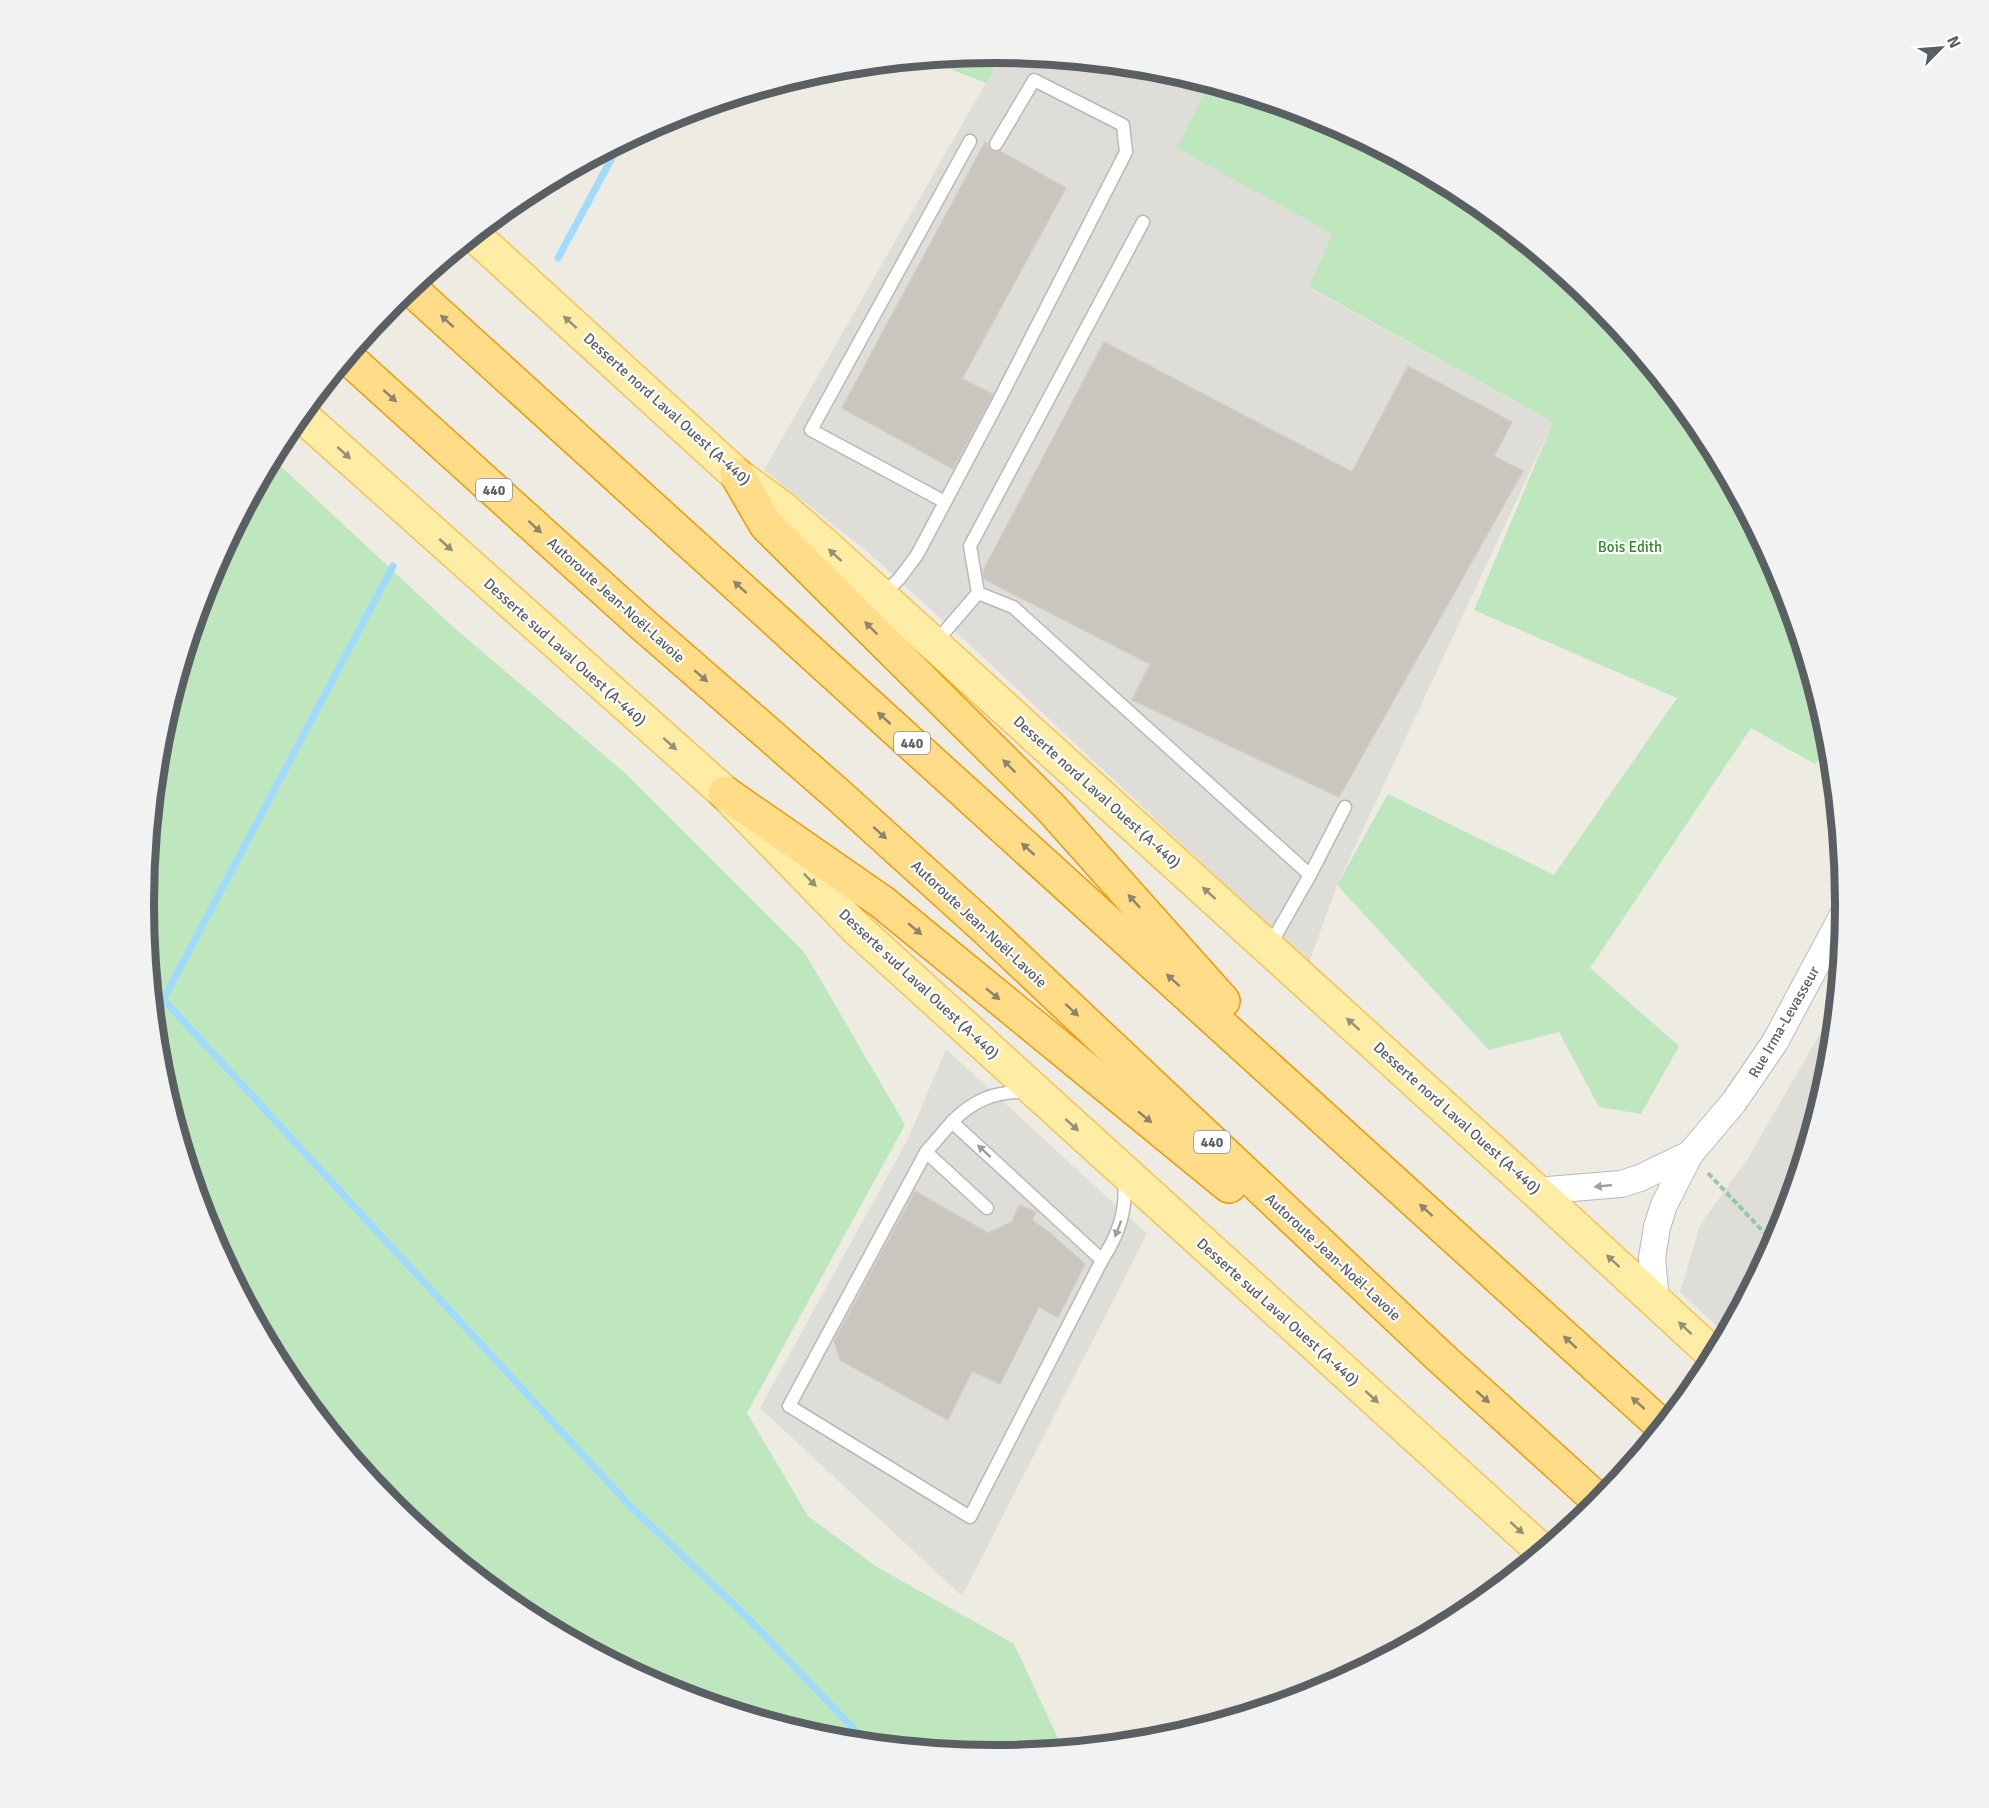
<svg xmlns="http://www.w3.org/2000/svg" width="1989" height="1808" viewBox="0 0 1989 1808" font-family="Signika,sans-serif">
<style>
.industrial{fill:#deddd7}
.green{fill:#bfe7bd}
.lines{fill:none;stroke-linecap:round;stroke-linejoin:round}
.stream{stroke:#a1daff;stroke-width:7}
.building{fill:#c9c5bf;stroke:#d3ccc0;stroke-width:1.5}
.lane-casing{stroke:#b5b9bd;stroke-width:15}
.street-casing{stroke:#b5b9bd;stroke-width:28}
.primary-casing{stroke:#f7c252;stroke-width:36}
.highway-casing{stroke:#f09a00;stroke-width:36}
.path{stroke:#96c8a2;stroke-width:4;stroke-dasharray:6 3;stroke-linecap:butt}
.lane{stroke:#fff;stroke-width:12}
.street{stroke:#fff;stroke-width:26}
.primary{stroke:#ffeda6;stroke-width:33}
.highway{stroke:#ffdc88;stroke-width:33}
.oneway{fill:#8c846f}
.oneway2{fill:#94917b}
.oneway3{fill:#9c9fa2}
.labels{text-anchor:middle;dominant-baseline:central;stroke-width:4.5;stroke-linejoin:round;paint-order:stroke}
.shield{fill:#fff;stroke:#8c8f92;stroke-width:1.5}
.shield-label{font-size:14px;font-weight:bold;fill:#5a5f64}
.street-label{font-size:15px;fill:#5a5f64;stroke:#fff}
.park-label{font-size:15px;fill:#308530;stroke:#fff}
.rim{fill:none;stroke:#5a5f64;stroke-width:8}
</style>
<rect width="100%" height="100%" fill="#eeebe2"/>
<g class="industrial">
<path d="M1003 53 1161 69 1209 83 1178 148 1332 234 1309 288 1553 422 1337 885 1309 963 982 656 869 553 764 470Z"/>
<path d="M1836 1006 1830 1070 1781 1230 1725 1334 1680 1292 1700 1225 1747 1160Z"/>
<path d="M946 1049 1147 1234 962 1596 760 1408 908 1139Z"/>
</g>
<g class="green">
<path d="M995 53H1003L986 83 925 59Z"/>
<path d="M1209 83 1321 117 1468 196 1597 302 1703 431 1781 578 1830 738 1831 748 1815 764 1751 728 1590 968 1679 1046 1641 1114 1599 1107 1559 1032 1489 1050 1337 885 1388 794 1554 875 1677 698 1474 610 1553 422 1309 287 1332 234 1177 148Z"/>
<path d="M272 458 452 626 625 773 805 953 905 1125 747 1413 808 1516 877 1567 1014 1644 1063 1749 995 1755 828 1739 668 1691 521 1612 392 1506 286 1377 208 1230 174 1118 159 1070 143 904 159 738 208 578Z"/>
</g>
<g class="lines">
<g class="stream">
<path d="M558 258 620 143"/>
<path d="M164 1000 630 1506 747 1617 867 1743"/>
<path d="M154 1017 393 566"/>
</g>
</g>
<g class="building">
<path d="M985 142 992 151H1000L1066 188 962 379 993 394 953 469 842 408Z"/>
<path d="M1104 342 1352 472 1408 366 1512 422 1494 456 1523 471 1339 797 1132 700 1150 664 984 579 983 571Z"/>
<path d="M915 1191 988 1233 1012 1222 1019 1205 1036 1212 1032 1220 1050 1233 1085 1264 1058 1317 1039 1307 1000 1384 972 1371 948 1420 840 1360 834 1341Z"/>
</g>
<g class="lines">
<g class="lane-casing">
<g id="lane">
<path d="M945 502 811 430 970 141"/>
<path d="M978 593 970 546 1143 222"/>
<path d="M882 595 899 579 917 555 995 408 1126 152 1123 125 1034 80 996 144"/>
<path d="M935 643 978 593 1013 607 1310 875 1269 947"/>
<path d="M1310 875 1345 807"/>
<path d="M1026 1092C996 1091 973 1100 952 1122L1102 1260C1119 1234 1127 1210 1124 1179"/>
<path d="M952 1122 926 1152 987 1208"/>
<path d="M926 1152 789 1406 970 1517 1102 1260"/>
</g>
</g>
<g class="street-casing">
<g id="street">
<path d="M1536 1191 1621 1184 1640 1178 1690 1154"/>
<path d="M1656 1301 1652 1258 1657 1227 1664 1205 1690 1154 1734 1102 1775 1042 1845 911"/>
</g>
</g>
<g class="primary-casing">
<g id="primary">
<path d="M474 235 737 475 781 507 828 548 1536 1191 1714 1355"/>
<path d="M300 414 725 793 858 930 1542 1551"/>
</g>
</g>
<g class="highway-casing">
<g id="highway">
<path d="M410 288 1662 1426"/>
<path d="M347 357 641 623 836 793 984 927 1440 1357 1600 1502"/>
<path d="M737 475 766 525 1051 808 1223 1001"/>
<path d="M725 793 882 902 1229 1186"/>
</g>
</g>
<path class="path" d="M1708 1173 1774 1243"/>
<use href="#lane" class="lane"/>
<use href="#street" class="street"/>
<use href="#primary" class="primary"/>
<use href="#highway" class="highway"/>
</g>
<defs><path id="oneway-solid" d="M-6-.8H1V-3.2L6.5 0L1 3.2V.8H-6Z" transform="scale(1.5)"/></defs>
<g class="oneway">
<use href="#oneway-solid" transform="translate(447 321) rotate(-138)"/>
<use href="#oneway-solid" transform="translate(390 396) rotate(42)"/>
<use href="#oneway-solid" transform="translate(535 527) rotate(42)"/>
<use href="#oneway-solid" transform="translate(740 587) rotate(-138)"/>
<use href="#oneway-solid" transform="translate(871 628) rotate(-135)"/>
<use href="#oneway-solid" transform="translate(701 676) rotate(41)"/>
<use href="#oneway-solid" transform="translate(884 718) rotate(-138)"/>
<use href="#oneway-solid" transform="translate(1009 766) rotate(-135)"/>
<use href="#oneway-solid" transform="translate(880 833) rotate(42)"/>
<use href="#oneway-solid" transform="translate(1028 849) rotate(-138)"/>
<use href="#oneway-solid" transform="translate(1134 901) rotate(-132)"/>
<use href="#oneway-solid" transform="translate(915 929) rotate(40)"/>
<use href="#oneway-solid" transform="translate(1173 980) rotate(-138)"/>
<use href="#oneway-solid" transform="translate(993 994) rotate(39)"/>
<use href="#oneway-solid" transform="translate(1072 1010) rotate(43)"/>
<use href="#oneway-solid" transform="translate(1145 1117) rotate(39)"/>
<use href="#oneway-solid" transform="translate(1426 1210) rotate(-138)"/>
<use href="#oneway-solid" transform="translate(1570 1342) rotate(-138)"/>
<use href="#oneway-solid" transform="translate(1483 1397) rotate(42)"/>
<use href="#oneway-solid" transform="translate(1638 1403) rotate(-138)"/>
</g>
<g class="oneway2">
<use href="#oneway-solid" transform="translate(570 322) rotate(-138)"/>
<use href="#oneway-solid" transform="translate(344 453) rotate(42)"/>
<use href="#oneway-solid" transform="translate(446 545) rotate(42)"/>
<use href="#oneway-solid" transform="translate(835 555) rotate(-138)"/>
<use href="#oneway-solid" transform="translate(670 744) rotate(42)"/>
<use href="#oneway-solid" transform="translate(810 880) rotate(46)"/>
<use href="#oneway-solid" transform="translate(1209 893) rotate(-138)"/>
<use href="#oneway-solid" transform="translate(1353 1024) rotate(-138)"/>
<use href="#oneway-solid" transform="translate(1072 1125) rotate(42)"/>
<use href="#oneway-solid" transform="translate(1613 1261) rotate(-137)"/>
<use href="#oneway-solid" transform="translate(1685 1328) rotate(-137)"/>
<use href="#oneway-solid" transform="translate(1372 1397) rotate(42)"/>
<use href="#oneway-solid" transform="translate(1517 1528) rotate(42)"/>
</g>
<g class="oneway3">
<use href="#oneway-solid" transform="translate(984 1151) rotate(-137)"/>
<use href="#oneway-solid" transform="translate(1603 1186) rotate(174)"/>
<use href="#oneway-solid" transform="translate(1118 1229) rotate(111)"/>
</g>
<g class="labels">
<g class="shield">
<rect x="476" y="479" width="36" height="22" rx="4.5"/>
<rect x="894" y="732" width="36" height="22" rx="4.5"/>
<rect x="1194" y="1131" width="36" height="22" rx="4.5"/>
</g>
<g class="shield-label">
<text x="494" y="490">440</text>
<text x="912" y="743">440</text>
<text x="1212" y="1142">440</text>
</g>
<g class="street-label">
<text transform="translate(667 409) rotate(42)">Desserte nord Laval Ouest (A-440)</text>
<text transform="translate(616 600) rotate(42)">Autoroute Jean-Noël-Lavoie</text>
<text transform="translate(565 652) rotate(42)">Desserte sud Laval Ouest (A-440)</text>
<text transform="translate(1097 792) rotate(42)">Desserte nord Laval Ouest (A-440)</text>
<text transform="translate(979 924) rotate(43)">Autoroute Jean-Noël-Lavoie</text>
<text transform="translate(919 984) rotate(43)">Desserte sud Laval Ouest (A-440)</text>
<text transform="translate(1784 1022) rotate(-60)">Rue Irma-Levasseur</text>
<text transform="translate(1457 1118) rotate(42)">Desserte nord Laval Ouest (A-440)</text>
<text transform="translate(1333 1257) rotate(43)">Autoroute Jean-Noël-Lavoie</text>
<text transform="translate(1278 1312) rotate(42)">Desserte sud Laval Ouest (A-440)</text>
</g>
<g class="park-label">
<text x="1630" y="547">Bois Edith</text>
</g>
</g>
<path d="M0 0H1989V1808H0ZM994 63H995A840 840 0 0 1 1835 903V905A840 840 0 0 1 995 1745H994A840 840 0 0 1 154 905V903A840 840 0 0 1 994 63Z" fill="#f2f2f3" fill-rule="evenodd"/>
<path class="rim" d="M994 63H995A840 840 0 0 1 1835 903V905A840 840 0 0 1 995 1745H994A840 840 0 0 1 154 905V903A840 840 0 0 1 994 63Z"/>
<g transform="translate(1941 48) rotate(65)" stroke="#ffffff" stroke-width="4.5" paint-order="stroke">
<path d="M0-4.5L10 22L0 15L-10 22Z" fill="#5a5f64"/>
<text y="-9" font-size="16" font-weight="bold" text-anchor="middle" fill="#5a5f64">N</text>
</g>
</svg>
